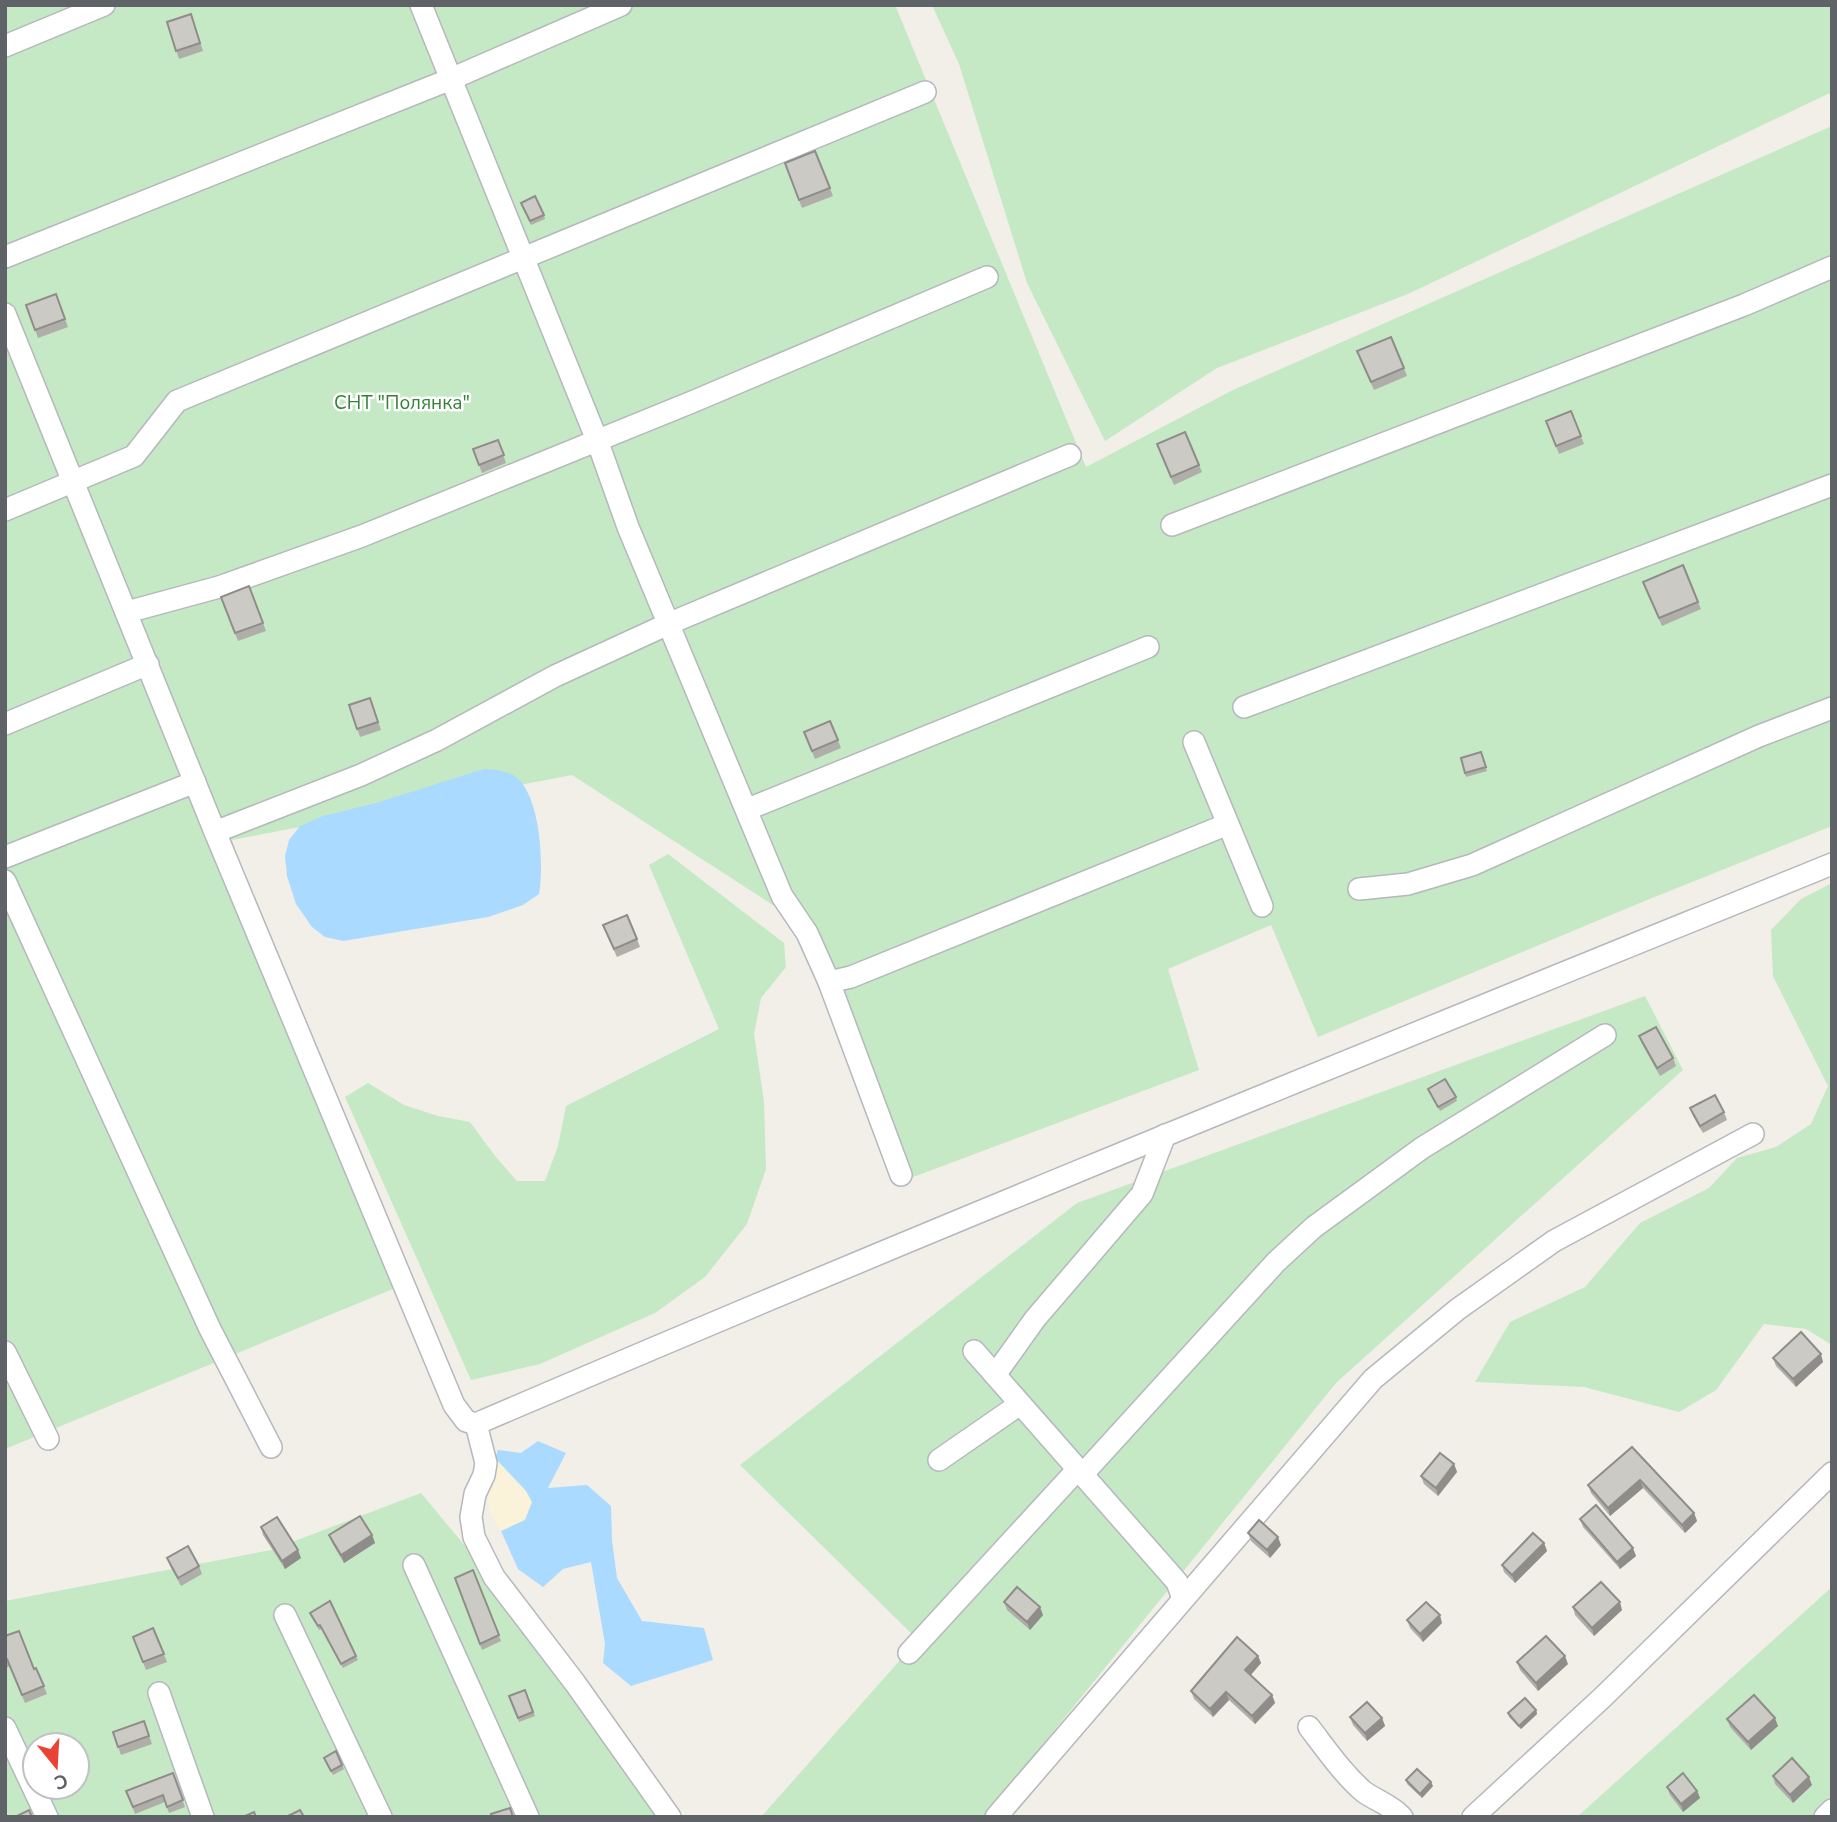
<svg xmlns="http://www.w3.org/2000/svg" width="1837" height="1822" viewBox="0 0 1837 1822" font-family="'Nunito Sans',sans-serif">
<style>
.green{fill:#c5e8c5;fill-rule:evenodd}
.sand{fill:#fbf3d9}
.water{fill:#aadaff}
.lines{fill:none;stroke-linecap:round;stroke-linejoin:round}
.minor-casing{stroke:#b5b8bc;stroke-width:24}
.minor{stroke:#fff;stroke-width:21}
.wall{fill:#afaea9}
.shaded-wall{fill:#8f8d8a}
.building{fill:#cccac5;stroke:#8f8d8a;stroke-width:2}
.labels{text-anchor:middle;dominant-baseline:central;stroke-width:5;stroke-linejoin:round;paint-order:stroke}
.park-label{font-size:19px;fill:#348238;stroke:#fff}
</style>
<rect width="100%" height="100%" fill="#f1efe8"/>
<g class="green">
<path d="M5 5H895L1086 467 1233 390 1832 126V826L1652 898 1318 1037 1271 925 1168 969 1199 1070 897 1183 813 931 572 775 232 840 395 1288 5 1449Z"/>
<path d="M932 5H1832V92L1408 294 1217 368 1105 441 1027 283 959 64Z"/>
<path d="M668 854 784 943 786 967 761 998 754 1034 764 1102 766 1169 747 1224 705 1277 655 1313 540 1364 471 1380 345 1097 368 1083 404 1105 438 1116 470 1122 495 1156 517 1181H545L558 1146 566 1106 719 1029 649 865Z"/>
<path d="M1832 883V1345L1806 1329 1764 1324 1716 1390 1679 1412 1584 1387 1475 1382 1510 1322 1585 1287 1640 1223 1709 1188 1737 1158 1776 1147 1811 1124 1828 1086 1773 976 1771 930 1801 899Z"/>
<path d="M1645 996 1683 1070 1336 1383 984 1817H761L918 1640 740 1465 1077 1203Z"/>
<path d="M421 1493 611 1722 662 1817H5V1601L271 1550ZM35 1745H77V1787H35Z"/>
<path d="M1832 1587V1817H1577Z"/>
</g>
<path class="sand" d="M495 1458 526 1491 532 1502 525 1520 501 1531C482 1502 487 1491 495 1458Z"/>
<g class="water">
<path d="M484 769C495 770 506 770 516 777 541 797 544 866 539 894L523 905 488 917 343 941 325 937 312 927 296 904 287 876 285 856 289 840 300 826 323 816 376 803Z"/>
<path d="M538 1441 566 1453 548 1488 587 1485 611 1506 612 1540 617 1578 642 1621 704 1628 713 1660 631 1686 603 1663 605 1644 591 1562 563 1569 543 1587 518 1569 501 1531 525 1520 532 1502 526 1491 495 1458 498 1450 521 1453Z"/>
</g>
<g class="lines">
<g class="minor-casing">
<g id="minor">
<path d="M421 5 597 440 628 527 782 896 807 933 829 982 901 1175"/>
<path d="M5 46 104 5"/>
<path d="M5 257 451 79 621 5"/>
<path d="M5 314 215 832 454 1405 466 1421 476 1424C925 1231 1379 1048 1832 864"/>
<path d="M5 510 134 456 177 401 925 92"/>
<path d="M1172 525 1744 305 1832 267"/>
<path d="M127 612 219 587 362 536 692 402 987 277"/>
<path d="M1244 707 1832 485"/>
<path d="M5 724 148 664"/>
<path d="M1194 742 1262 906"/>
<path d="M748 809 1148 647"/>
<path d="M215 832 361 775 437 740 555 676 668 624 1070 455"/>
<path d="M5 857 195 782"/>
<path d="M5 881 210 1329 271 1447"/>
<path d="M1359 889 1408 884 1472 865 1759 736 1832 708"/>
<path d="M829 982 851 977 1228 824"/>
<path d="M974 1351 1177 1582 1183 1599"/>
<path d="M5 1352 48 1439"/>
<path d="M995 1375 1035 1319 1142 1194 1165 1135"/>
<path d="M476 1424 486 1463 484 1475 475 1494 471 1517 474 1537 494 1577 575 1683 670 1817"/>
<path d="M939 1460 1020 1404"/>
<path d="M1082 1475 1276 1262 1314 1227 1422 1148 1605 1035"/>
<path d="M414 1565 528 1817"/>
<path d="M285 1615 381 1817"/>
<path d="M909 1653 1077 1470"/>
<path d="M159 1693 203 1817"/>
<path d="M1309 1727C1326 1749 1343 1774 1364 1792 1377 1801 1391 1805 1402 1817"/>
<path d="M5 1728 47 1817"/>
<path d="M996 1817 1373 1379 1458 1309 1554 1241 1753 1134"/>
<path d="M1473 1817 1603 1697 1832 1473"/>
<path d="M1825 1817 1832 1810"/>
</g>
</g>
<use href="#minor" class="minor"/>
</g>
<g class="wall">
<path d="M191 14 203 51 179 59 167 22Z"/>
<path d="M815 151 833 196 802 208 785 163Z"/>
<path d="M522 207 544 215 545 219 531 225Z"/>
<path d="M56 294 68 327 38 338 26 305Z"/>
<path d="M1360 359 1404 368 1407 376 1374 390Z"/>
<path d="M1571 411 1584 444 1559 454 1546 421Z"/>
<path d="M498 440 506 463 482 473 473 449Z"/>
<path d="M1160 452 1199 465 1202 472 1174 485Z"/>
<path d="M249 586 266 631 238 641 221 597Z"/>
<path d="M1646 590 1698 602 1701 609 1662 626Z"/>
<path d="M370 698 381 730 360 737 349 705Z"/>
<path d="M830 721 841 748 815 759 804 732Z"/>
<path d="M1481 752 1487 771 1466 777 1461 758Z"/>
<path d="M606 933 637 939 640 947 617 957Z"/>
<path d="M1639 1036 1673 1058 1676 1066 1660 1076 1642 1044Z"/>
<path d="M1428 1089 1456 1097 1457 1101 1440 1111Z"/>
<path d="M1690 1108 1724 1112 1727 1120 1703 1133 1693 1116Z"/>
<path d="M1773 1358 1823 1362 1796 1387 1776 1366Z"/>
<path d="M1632 1447 1694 1513 1697 1521 1685 1533 1643 1488 1610 1516 1591 1493 1588 1485Z"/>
<path d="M1454 1464 1457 1472 1438 1496 1424 1484 1421 1476Z"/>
<path d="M1580 1519 1636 1556 1620 1569 1583 1527Z"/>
<path d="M261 1527 301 1558 285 1569 263 1535Z"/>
<path d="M1248 1533 1281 1545 1270 1558 1251 1541Z"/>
<path d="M329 1535H372L375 1543 344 1563 332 1543Z"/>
<path d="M1544 1543 1547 1551 1515 1583 1504 1572 1502 1565Z"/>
<path d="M167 1558 199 1566 202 1574 181 1586 170 1566Z"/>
<path d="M473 1570 501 1641 482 1650 457 1584Z"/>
<path d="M1004 1602 1043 1615 1030 1630 1007 1610Z"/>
<path d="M1573 1607 1622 1610 1594 1636 1575 1615Z"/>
<path d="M310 1613 356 1656 358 1660 343 1668 322 1629 319 1630Z"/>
<path d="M1407 1620 1442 1623 1423 1642 1410 1628Z"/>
<path d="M153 1628 167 1662 146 1670 133 1637Z"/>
<path d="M5 1636 34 1669 36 1668 47 1694 25 1703 10 1666 6 1668 5 1666Z"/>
<path d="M1258 1656 1261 1663 1251 1675 1272 1695 1275 1703 1255 1724 1229 1700 1213 1717 1194 1699 1191 1691Z"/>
<path d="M1517 1662 1568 1664 1538 1691 1520 1670Z"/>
<path d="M525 1690 535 1716 519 1722 509 1696Z"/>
<path d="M1536 1710 1537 1714 1521 1729 1509 1717 1508 1713Z"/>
<path d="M1350 1717 1382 1718 1385 1726 1367 1741 1353 1725Z"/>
<path d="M1727 1719 1778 1726 1751 1750 1730 1727Z"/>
<path d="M144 1721 152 1744 121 1755 113 1732Z"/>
<path d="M336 1751 344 1769 333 1775 324 1758Z"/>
<path d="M173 1773 185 1807 169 1813 165 1802 135 1814 126 1791Z"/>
<path d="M1773 1776 1812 1785 1793 1803 1775 1784Z"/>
<path d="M1406 1780 1433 1786 1422 1798 1407 1784Z"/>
<path d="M1667 1787 1697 1791 1700 1798 1683 1812 1670 1795Z"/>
</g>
<g class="shaded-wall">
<path d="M1821 1354 1823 1362 1796 1387 1793 1379Z"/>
<path d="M1454 1464 1457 1472 1438 1496 1436 1488Z"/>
<path d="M1640 1480 1643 1488 1610 1516 1608 1508Z"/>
<path d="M1694 1513 1697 1521 1685 1533 1682 1525Z"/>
<path d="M372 1535 375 1543 344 1563 341 1555Z"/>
<path d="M1278 1537 1281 1545 1270 1558 1267 1550Z"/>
<path d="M1544 1543 1547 1551 1515 1583 1512 1575Z"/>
<path d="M1633 1548 1636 1556 1620 1569 1617 1562Z"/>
<path d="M298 1550 301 1558 285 1569 282 1561Z"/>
<path d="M1620 1602 1622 1610 1594 1636 1592 1628Z"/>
<path d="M1040 1607 1043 1615 1030 1630 1027 1622Z"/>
<path d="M1440 1615 1442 1623 1423 1642 1420 1634Z"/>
<path d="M1258 1656 1261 1663 1248 1678 1245 1670Z"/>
<path d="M1565 1656 1568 1664 1538 1691 1536 1683Z"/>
<path d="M1226 1692 1229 1700 1213 1717 1210 1709Z"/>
<path d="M1272 1695 1275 1703 1255 1724 1252 1716Z"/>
<path d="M1536 1710 1537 1714 1521 1729 1519 1726Z"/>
<path d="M1382 1718 1385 1726 1367 1741 1365 1733Z"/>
<path d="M1775 1718 1778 1726 1751 1750 1748 1742Z"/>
<path d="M1809 1777 1812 1785 1793 1803 1790 1795Z"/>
<path d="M1431 1782 1433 1786 1422 1798 1420 1794Z"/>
<path d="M1697 1791 1700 1798 1683 1812 1681 1804Z"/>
</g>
<g class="building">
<path d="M191 14 200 43 176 51 167 22Z"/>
<path d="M815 151 830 188 799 200 785 163Z"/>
<path d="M535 196 544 215 530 221 521 203Z"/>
<path d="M56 294 65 319 35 330 26 305Z"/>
<path d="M1391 337 1404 368 1371 382 1357 351Z"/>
<path d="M1571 411 1581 436 1556 446 1546 421Z"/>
<path d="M1185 432 1199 465 1171 477 1157 444Z"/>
<path d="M498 440 504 455 479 465 473 449Z"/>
<path d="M1683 565 1698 602 1659 618 1643 582Z"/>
<path d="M249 586 263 623 235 633 221 597Z"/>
<path d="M370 698 378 722 357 729 349 705Z"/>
<path d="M830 721 838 740 812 751 804 732Z"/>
<path d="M1481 752 1486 767 1465 773 1461 758Z"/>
<path d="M627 915 637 939 614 949 603 925Z"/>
<path d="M1656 1027 1673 1058 1657 1068 1639 1036Z"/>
<path d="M1445 1079 1456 1097 1438 1107 1428 1089Z"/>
<path d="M1715 1095 1724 1112 1700 1126 1690 1108Z"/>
<path d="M1801 1332 1821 1354 1793 1379 1773 1358Z"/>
<path d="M1632 1447 1694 1513 1682 1525 1640 1480 1608 1508 1588 1485Z"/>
<path d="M1440 1453 1454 1464 1436 1488 1421 1476Z"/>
<path d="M1596 1505 1633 1548 1617 1562 1580 1519Z"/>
<path d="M360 1516 372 1535 341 1555 329 1535Z"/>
<path d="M277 1517 298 1550 282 1561 261 1527Z"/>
<path d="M1259 1520 1278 1537 1267 1550 1248 1533Z"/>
<path d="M1533 1533 1544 1543 1512 1575 1502 1565Z"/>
<path d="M188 1546 199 1566 178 1578 167 1558Z"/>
<path d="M473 1570 499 1635 480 1644 455 1578Z"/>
<path d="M1601 1582 1620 1602 1592 1628 1573 1607Z"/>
<path d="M1017 1587 1040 1607 1027 1622 1004 1602Z"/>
<path d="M330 1601 356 1656 341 1664 320 1625 318 1626 310 1613Z"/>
<path d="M1426 1602 1440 1615 1420 1634 1407 1620Z"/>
<path d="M153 1628 164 1654 143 1662 133 1637Z"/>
<path d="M19 1631 34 1669 36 1668 44 1686 22 1695 7 1659H5V1636Z"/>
<path d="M1546 1636 1565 1656 1536 1683 1517 1662Z"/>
<path d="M1237 1637 1258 1656 1245 1670 1272 1695 1252 1716 1226 1692 1210 1709 1191 1691Z"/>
<path d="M525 1690 533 1712 518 1718 509 1696Z"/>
<path d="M1754 1695 1775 1718 1748 1742 1727 1719Z"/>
<path d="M1525 1698 1536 1710 1519 1726 1508 1713Z"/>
<path d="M1367 1702 1382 1718 1365 1733 1350 1717Z"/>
<path d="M144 1721 149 1736 118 1747 113 1732Z"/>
<path d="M336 1751 342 1765 331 1771 324 1758Z"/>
<path d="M1792 1758 1809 1777 1790 1795 1773 1776Z"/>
<path d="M1417 1769 1431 1782 1420 1794 1406 1780Z"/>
<path d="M173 1773 183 1800 167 1807 163 1795 133 1807 126 1791Z"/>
<path d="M1683 1773 1697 1791 1681 1804 1667 1787Z"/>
<path d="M510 1808 513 1817H492L491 1814Z"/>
<path d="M29 1810 32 1817H15Z"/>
<path d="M300 1810 304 1817H286Z"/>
<path d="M254 1812 256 1817H243Z"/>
</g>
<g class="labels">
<g class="park-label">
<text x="402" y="403">СНТ "Полянка"</text>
</g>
</g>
<rect width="1837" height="1822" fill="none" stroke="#5f6368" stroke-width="14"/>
<g transform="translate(56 1766) rotate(162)"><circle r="33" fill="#ffffff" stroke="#bfc1c3" stroke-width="2"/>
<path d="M0-5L12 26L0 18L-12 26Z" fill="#ea4335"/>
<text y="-10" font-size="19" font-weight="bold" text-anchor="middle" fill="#5f6368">С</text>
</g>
</svg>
